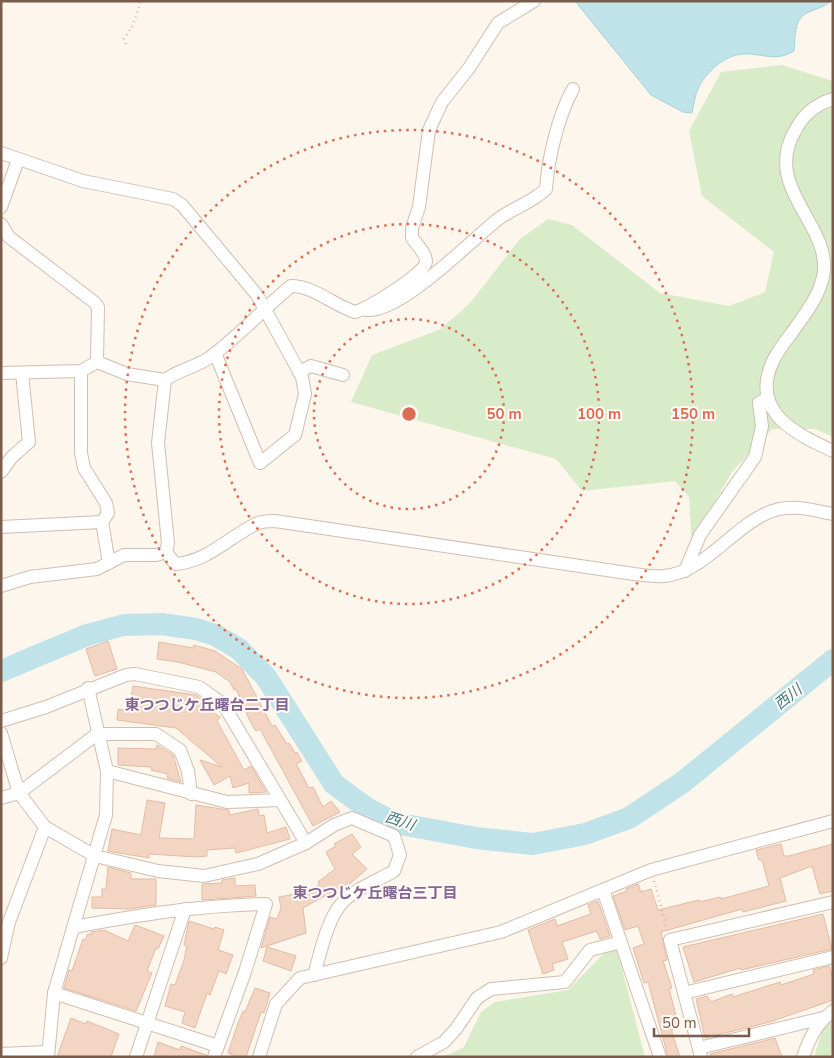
<svg xmlns="http://www.w3.org/2000/svg" width="834" height="1058" viewBox="0 0 834 1058" font-family="'Nunito Sans','Noto Sans JP',sans-serif">
<style>
.green{fill:#d8ecc9}
.water{fill:#bfe3e8;stroke:#a5d3da}
.lines{fill:none;stroke-linecap:round;stroke-linejoin:round}
.river{stroke:#bfe3e8;stroke-width:22}
.building{fill:#f3d5c3;stroke:#e6bba3}
.street-casing{stroke:#d1beb0;stroke-width:14}
.path{stroke:#d9b8a5;stroke-width:2.5;stroke-dasharray:1 4;stroke-linecap:butt}
.street{stroke:#fff;stroke-width:12}
.ring{fill:none;stroke:#dc6d51;stroke-width:2.5;stroke-dasharray:2.5 5}
.labels{text-anchor:middle;dominant-baseline:central;stroke-width:4;stroke-linejoin:round;paint-order:stroke}
.water-label{font-size:15px;font-style:italic;fill:#437c86;stroke:#fffaf3}
.neighbourhood-label{font-size:15px;font-weight:bold;fill:#846695;stroke:#fffaf3}
.centre{fill:#dc6d51;stroke:#fffaf3;stroke-width:2.5}
.ring-label{font-size:15px;text-anchor:middle;font-weight:bold;fill:#dc6d51;stroke:#fffaf3;stroke-width:4;stroke-linejoin:round;paint-order:stroke}
</style>
<rect width="100%" height="100%" fill="#fdf6ec"/>
<g class="green">
<path d="M782 65 833 81V437L815 429H772L732 472 711 508 692 549 689 497 675 481 582 491 556 459 351 402 372 355 441 329 470 303 520 239 548 219 572 225 660 293 729 306 765 292 774 252 702 196 689 131 721 72Z"/>
<path d="M617 950 645 1057H443L464 1047 481 1012 495 1002 568 990 606 951Z"/>
<path d="M833 1018V1057H814L825 1021Z"/>
</g>
<path class="water" d="M575 1H831C823 8 814 9 805 14 794 20 795 40 794 51 778 61 765 55 749 54 729 52 708 69 699 87 695 94 694 104 692 113L683 112 651 95Z"/>
<g class="lines">
<path class="river" d="M1 671 87 635 124 625 162 624 196 629 215 635 239 649 266 677 334 784 368 809 395 823 476 838 533 844 585 834 629 818 683 782 833 660"/>
</g>
<g class="building">
<path d="M108 641 117 669 95 676 86 649Z"/>
<path d="M159 642 193 648 194 645 215 651 242 669 272 726 275 725 287 744 289 743 295 753 297 752 302 761 296 764 309 788 313 787 323 807 331 801 340 812 313 826 260 729 256 731 250 721 236 689 234 690 230 682 216 672 178 662 157 659Z"/>
<path d="M133 686 196 695 210 706 208 709 220 717 217 721 244 770 251 766 266 792 249 793V783L233 788 230 776 214 785 200 760 222 767 176 728 117 720 118 709 129 711Z"/>
<path d="M157 745 173 755 181 782 167 778 168 774 151 770 152 767 118 765V748L156 749Z"/>
<path d="M147 800 165 803 159 838 194 839 196 805 229 810V815L258 809 259 816 264 815 267 833 286 827 290 839 236 853 235 848 207 850V856L196 857 149 854V858L108 851 112 829 141 835Z"/>
<path d="M352 834 361 847 352 854 367 869 332 899 328 894 303 908 306 933 261 948 270 917 277 919 281 908 279 897 307 892 320 884 318 882 335 869 326 852 336 846 334 844Z"/>
<path d="M781 844 784 856H789L833 844V891L820 894 812 866 780 878 786 901 743 912 742 909 661 932 667 960 663 961 672 988 669 989 679 1027 672 1030V1033L680 1057H668L648 982 644 983 633 948 644 944 638 926 625 930 613 896 627 891 626 889 638 884 641 892 651 889 658 910 699 900 700 902 720 897 721 899 769 886 762 860H759L756 850Z"/>
<path d="M108 867 131 873V879H156V905L129 909 92 908V897H102V889H106Z"/>
<path d="M235 878V886L255 885 256 896 202 900V884L222 883V880Z"/>
<path d="M598 901 610 936 600 939 597 931 562 942 568 959 552 964 554 970 543 974 528 930 555 919 557 926 591 914 588 905Z"/>
<path d="M823 914 832 949 741 970 740 968 694 982 683 947Z"/>
<path d="M189 921 214 929 215 927 224 930 218 950 233 955 226 974 219 971 210 995 207 993 195 1028 182 1023 185 1012 165 1006 171 984 175 985 184 960 187 946 184 945Z"/>
<path d="M135 925 164 936 158 949 156 948 147 971 152 973 136 1011 64 988 69 970 72 971 83 939 85 940 88 934 91 935V932L104 930 128 941Z"/>
<path d="M267 947 296 956 291 971 263 961Z"/>
<path d="M829 966 833 978V1000L770 1022 705 1038 696 999 707 996 711 1002 732 994 733 997 780 982 781 985 814 974 813 970Z"/>
<path d="M255 988 270 993 264 1013 261 1012 246 1057H238L228 1053 238 1023 243 1011 245 1012Z"/>
<path d="M71 1018 86 1024 87 1021 119 1034 111 1057H57Z"/>
<path d="M775 1038 782 1057H711L710 1054Z"/>
<path d="M158 1042 180 1050 181 1046 206 1055V1057H154Z"/>
</g>
<g class="lines">
<g class="street-casing">
<g id="street">
<path d="M833 99C816 104 804 114 796 129 760 188 834 225 823 277 819 295 808 310 798 324 790 336 779 348 773 361 749 412 796 434 833 451"/>
<path d="M1 153 83 181 173 199 182 205 257 295 302 377 305 394 295 435 260 463 215 353"/>
<path d="M1 207 18 160"/>
<path d="M1 224 9 237 94 302 98 307 97 362 81 371 1 373"/>
<path d="M366 310C401 313 469 242 497 220 512 208 532 203 546 189 548 159 558 116 573 89"/>
<path d="M97 362 127 374 165 380"/>
<path d="M81 371V453L84 468 106 503 108 513 102 522 109 563"/>
<path d="M299 372 311 366 343 375"/>
<path d="M1 472 12 457 29 442 22 373"/>
<path d="M1 527 102 522"/>
<path d="M166 552 175 564C207 562 229 537 256 524 261 521 269 521 275 521L634 574C643 575 655 577 664 576 708 572 737 519 779 509 797 505 816 511 833 514"/>
<path d="M685 571 700 535 755 457 762 426 759 403 768 398"/>
<path d="M1 586 30 577 97 569 124 555H156L166 552 168 543 158 443 165 380C178 370 194 368 209 358 238 337 263 309 291 286 314 286 333 305 355 312 368 308 425 274 426 262 426 253 417 245 412 238V228L419 207 429 130 442 102 469 68 498 23 534 1"/>
<path d="M1 721 46 707 126 675 135 674 199 687 223 704 306 843"/>
<path d="M1 733 19 793 97 734H156L180 750 188 771 191 794"/>
<path d="M107 771 227 802 280 800"/>
<path d="M1 798 19 793 45 827 95 856 158 871 204 876 258 864 306 843 334 825 352 818 394 836 400 855 394 871C377 881 354 889 342 903 327 919 320 955 314 975"/>
<path d="M603 890 660 1057"/>
<path d="M74 927C138 915 201 905 266 904L245 972 214 1057"/>
<path d="M1 958 9 922 45 827"/>
<path d="M54 993 218 1046"/>
<path d="M684 993 833 957"/>
<path d="M699 1048 823 1018"/>
<path d="M1 1054 47 1052"/>
<path d="M48 1057 54 993 106 815 107 771 88 688"/>
<path d="M136 1057 185 909"/>
<path d="M259 1057 276 1004 300 978 501 932 651 870 833 821"/>
<path d="M417 1057 444 1042 456 1029 477 998 491 989 565 982 590 950 621 942"/>
<path d="M701 1057 670 940 833 902"/>
<path d="M803 1057C810 1037 816 1024 833 1011"/>
</g>
</g>
<g class="path">
<path d="M126 44 124 39 133 25 141 1"/>
<path d="M654 881 667 929"/>
</g>
<use href="#street" class="street"/>
</g>
<g class="ring">
<circle cx="409" cy="414" r="95"/>
<circle cx="409" cy="414" r="190"/>
<circle cx="409" cy="414" r="284"/>
</g>
<g class="labels">
<g class="water-label">
<text transform="translate(788 697) rotate(-39)">西川</text>
<text transform="translate(400 821) rotate(18)">西川</text>
</g>
<g class="neighbourhood-label">
<text x="207" y="705">東つつじケ丘曙台二丁目</text>
<text x="375" y="893">東つつじケ丘曙台三丁目</text>
</g>
</g>
<circle cx="409" cy="414" r="8" class="centre"/>
<g class="ring-label">
<text x="504" y="419">50 m</text>
<text x="599" y="419">100 m</text>
<text x="693" y="419">150 m</text>
</g>
<rect width="834" height="1058" fill="none" stroke="#7a5c4d" stroke-width="5"/>
<path d="M654 1028v8h95v-8" fill="none" stroke="#7a5c4d" stroke-width="2.5"/>
<text x="662" y="1028" font-size="15" fill="#7a5c4d" stroke="#fffaf3" stroke-width="4" paint-order="stroke">50 m</text>
</svg>
